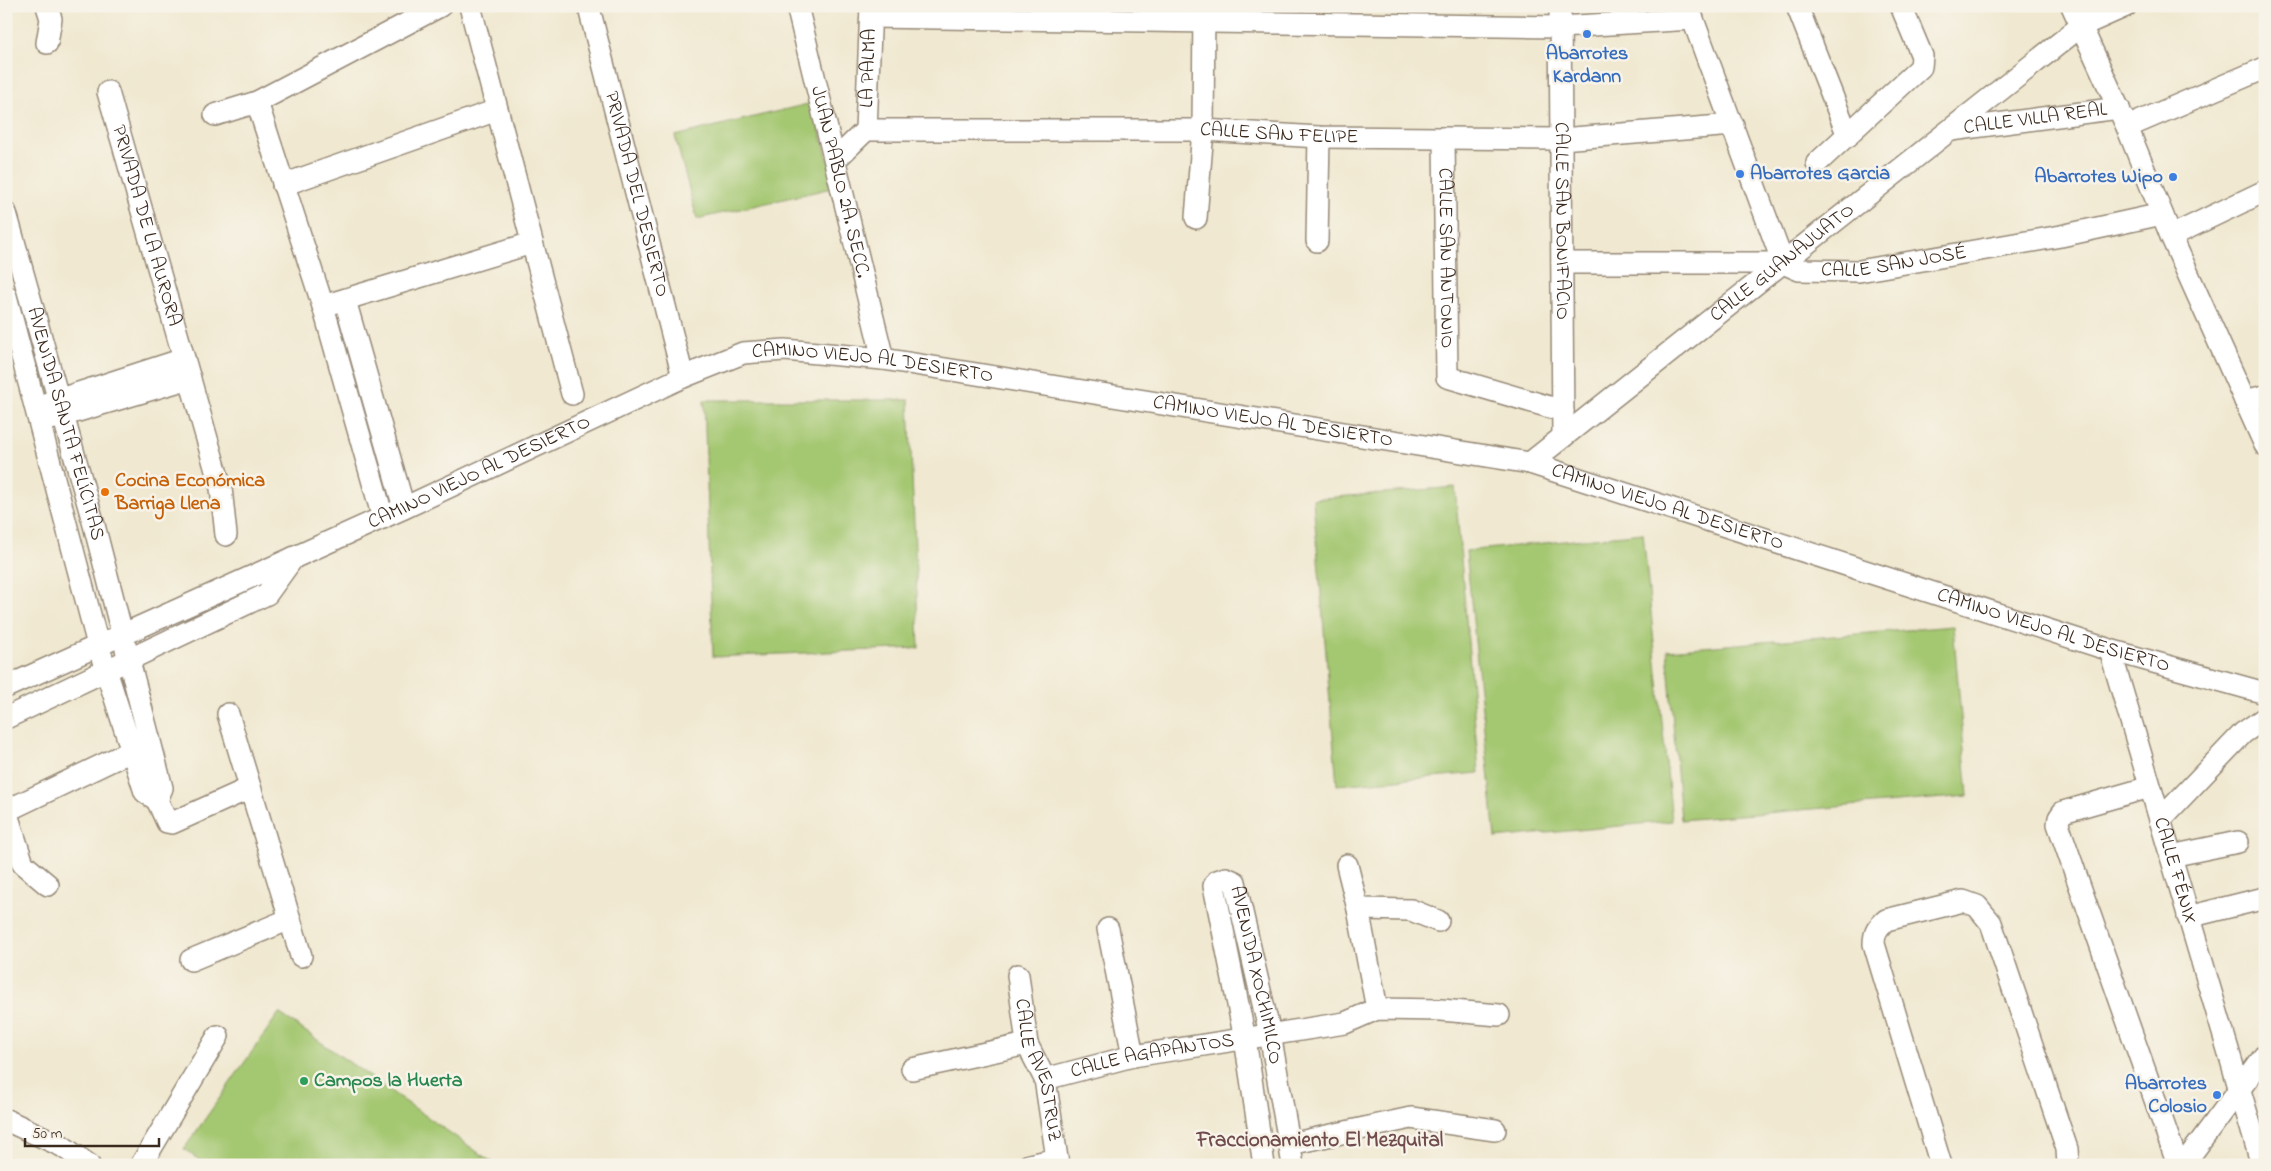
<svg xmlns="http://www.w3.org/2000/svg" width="2271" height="1171" viewBox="0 0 2271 1171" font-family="'Indie Flower',sans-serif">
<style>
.green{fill:#a4c771;stroke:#707848}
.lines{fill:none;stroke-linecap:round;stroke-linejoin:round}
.minor-casing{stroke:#968977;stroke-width:24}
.minor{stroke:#fff;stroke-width:21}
.shop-dot{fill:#3f7fe0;stroke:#f7f3e8;stroke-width:2}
.food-dot{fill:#e8710a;stroke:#f7f3e8;stroke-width:2}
.leisure-dot{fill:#2e9e5b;stroke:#f7f3e8;stroke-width:2}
.labels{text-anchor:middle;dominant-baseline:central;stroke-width:5;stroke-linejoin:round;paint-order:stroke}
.shop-label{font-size:20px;font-weight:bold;fill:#366cbe;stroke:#f7f3e8;text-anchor:end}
.street-label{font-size:20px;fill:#3b2a1e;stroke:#f7f3e8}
.food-label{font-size:20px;font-weight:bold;fill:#c56008;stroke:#f7f3e8;text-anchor:start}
.leisure-label{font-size:20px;font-weight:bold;fill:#27864d;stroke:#f7f3e8;text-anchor:start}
.neighbourhood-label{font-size:21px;font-weight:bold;fill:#714c4e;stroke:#f7f3e8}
</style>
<rect width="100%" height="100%" fill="#f7f3e8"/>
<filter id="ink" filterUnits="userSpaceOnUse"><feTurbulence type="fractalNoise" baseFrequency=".02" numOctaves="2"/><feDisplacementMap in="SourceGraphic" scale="10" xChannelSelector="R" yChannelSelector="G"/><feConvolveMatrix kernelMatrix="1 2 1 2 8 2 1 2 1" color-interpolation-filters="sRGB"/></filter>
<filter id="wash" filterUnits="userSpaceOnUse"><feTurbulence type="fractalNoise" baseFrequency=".0096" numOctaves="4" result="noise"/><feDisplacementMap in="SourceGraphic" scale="20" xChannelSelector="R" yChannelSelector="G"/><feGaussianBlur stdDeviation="1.12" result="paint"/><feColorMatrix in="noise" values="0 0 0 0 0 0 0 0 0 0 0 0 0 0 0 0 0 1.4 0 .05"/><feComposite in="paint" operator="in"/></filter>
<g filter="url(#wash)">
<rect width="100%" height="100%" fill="#f0e8d0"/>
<g class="green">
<path d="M812 103 836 187 697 219 675 136Z"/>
<path d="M704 400H909L919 648 713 657Z"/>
<path d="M1455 487 1479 773 1337 785 1313 499Z"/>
<path d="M1643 533 1672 821 1495 838 1466 551Z"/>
<path d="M1953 626 1968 796 1681 820 1667 650Z"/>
<path d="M279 1013 496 1165H206L184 1149Z"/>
</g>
</g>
<g filter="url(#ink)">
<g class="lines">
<g class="minor-casing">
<g id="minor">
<path d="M47 6 51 19 47 43"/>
<path d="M470 6 572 394"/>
<path id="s1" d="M797 6 883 359"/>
<path id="s2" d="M1560 6 1563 437"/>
<path d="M1688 6 1783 263"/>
<path d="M1797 6 1848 136"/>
<path d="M2072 6 2127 127 2171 236 2265 445"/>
<path id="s3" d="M590 12 683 377"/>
<path d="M871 17 1560 27 1693 19"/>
<path id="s4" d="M108 92 221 488 226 535"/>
<path d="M257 102 323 306 383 518"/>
<path d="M215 115 257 102 440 6"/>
<path d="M2127 127 2265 68"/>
<path id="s5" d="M866 130 871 6"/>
<path id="s6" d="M1951 130 2119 108"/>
<path id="s7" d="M1444 138 1447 377 1563 411"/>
<path id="s8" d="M836 159 866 130H1203L1319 137 1561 139 1733 125"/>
<path d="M1817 163 1921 67 1922 56 1901 6"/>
<path d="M283 185 497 110"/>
<path id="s9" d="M6 213 94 525 162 788 157 800 145 792 98 645 6 296"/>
<path d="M1196 218 1203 130 1204 6"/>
<path d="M2171 236 2265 191"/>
<path d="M1317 241 1319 137"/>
<path id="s10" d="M1562 263H1783L1799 270 1859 271 2061 236 2162 214"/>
<path d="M345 300 404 508"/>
<path d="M323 306 532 243"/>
<path d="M2245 401 2265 396"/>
<path d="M45 404 184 359"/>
<path d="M51 419 190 378"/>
<path id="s11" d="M1530 463 2081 26 2126 6"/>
<path id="s12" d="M293 558 404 508 683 377 743 353 785 350 883 359 1530 463 2110 650 2265 693"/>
<path id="s13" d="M2110 650 2262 1165"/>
<path d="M6 687 293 558 267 594 6 718"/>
<path d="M228 714 301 956"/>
<path d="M2150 787 2063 812 2059 818 2058 824 2178 1165"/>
<path d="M157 800 167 822 172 823 250 788"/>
<path d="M6 811 144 745"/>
<path d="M6 811 23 864 48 885"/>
<path d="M2160 820 2243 733 2265 718"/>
<path d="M2171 856 2238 842"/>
<path d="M1347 865 1358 909 1377 1009"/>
<path d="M1358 909 1411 910 1438 921"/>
<path d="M2188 917 2265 898"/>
<path d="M1108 929 1133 1056"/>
<path d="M191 960 290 919"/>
<path id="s14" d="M1018 975 1027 1044 1045 1079 1058 1165"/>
<path d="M912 1069 1027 1044"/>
<path id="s15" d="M1045 1079 1133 1056 1345 1023 1377 1009 1441 1010 1499 1015"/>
<path d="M6 1120 62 1146 89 1165"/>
<path d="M1290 1144 1411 1118 1495 1130"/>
<path d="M141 1165 218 1036"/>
<path d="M1029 1165 1057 1159"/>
<path id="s16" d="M1264 1165 1245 1039 1214 886 1217 881 1226 878 1235 882 1270 1034 1293 1165"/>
<path d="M1941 1165 1874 944C1874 933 1877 928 1886 920L1963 901 1977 906 1991 923 2067 1149 2068 1165"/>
<path d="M2183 1165 2265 1055"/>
</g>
</g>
<use href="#minor" class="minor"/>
</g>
</g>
<g class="shop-dot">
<circle cx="1587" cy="34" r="5"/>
<circle cx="1740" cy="174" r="5"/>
<circle cx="2173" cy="177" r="5"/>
<circle cx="2217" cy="1095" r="5"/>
</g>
<circle class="food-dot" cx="105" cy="492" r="5"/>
<circle class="leisure-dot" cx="304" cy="1081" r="5"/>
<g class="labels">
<g class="shop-label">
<text x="1587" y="54" text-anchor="middle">Abarrotes<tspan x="1587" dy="23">Kardann</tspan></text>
<text x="1750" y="174" text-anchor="start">Abarrotes Garcia</text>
<text x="2163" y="177">Abarrotes Wipo</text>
<text x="2207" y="1084">Abarrotes<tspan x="2207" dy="23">Colosio</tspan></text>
</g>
<g class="street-label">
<text stroke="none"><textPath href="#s5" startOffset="62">LA PALMA</textPath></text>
<text stroke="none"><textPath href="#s6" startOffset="85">CALLE VILLA REAL</textPath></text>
<text stroke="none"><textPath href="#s8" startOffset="455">CALLE SAN FELIPE</textPath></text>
<text stroke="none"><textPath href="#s1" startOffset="181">JUAN PABLO 2A. SECC.</textPath></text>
<text stroke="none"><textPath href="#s3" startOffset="188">PRIVADA DEL DESIERTO</textPath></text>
<text stroke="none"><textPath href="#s2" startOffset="215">CALLE SAN BONIFACIO</textPath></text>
<text stroke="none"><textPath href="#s4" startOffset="139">PRIVADA DE LA AURORA</textPath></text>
<text stroke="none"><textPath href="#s7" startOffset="120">CALLE SAN ANTONIO</textPath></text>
<text stroke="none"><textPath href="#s10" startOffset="334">CALLE SAN JOSÉ</textPath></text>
<text stroke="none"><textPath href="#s11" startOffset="322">CALLE GUANAJUATO</textPath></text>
<text stroke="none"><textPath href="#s12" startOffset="625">CAMINO VIEJO AL DESIERTO</textPath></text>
<text stroke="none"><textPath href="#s12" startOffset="1030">CAMINO VIEJO AL DESIERTO</textPath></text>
<text stroke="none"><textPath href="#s9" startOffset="219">AVENIDA SANTA FELÍCITAS</textPath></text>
<text stroke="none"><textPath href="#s12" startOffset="205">CAMINO VIEJO AL DESIERTO</textPath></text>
<text stroke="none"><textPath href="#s12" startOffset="1435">CAMINO VIEJO AL DESIERTO</textPath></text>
<text stroke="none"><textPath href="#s12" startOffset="1840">CAMINO VIEJO AL DESIERTO</textPath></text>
<text stroke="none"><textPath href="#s13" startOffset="230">CALLE FÉNIX</textPath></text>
<text stroke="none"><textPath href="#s16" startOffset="404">AVENIDA XOCHIMILCO</textPath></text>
<text stroke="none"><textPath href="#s15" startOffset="110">CALLE AGAPANTOS</textPath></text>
<text stroke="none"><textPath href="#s14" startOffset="98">CALLE AVESTRUZ</textPath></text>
</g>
<g class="food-label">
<text x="115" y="481">Cocina Económica<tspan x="115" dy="23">Barriga Llena</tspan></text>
</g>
<g class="leisure-label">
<text x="314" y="1081">Campos la Huerta</text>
</g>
<g class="neighbourhood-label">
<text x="1320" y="1141">Fraccionamiento El Mezquital</text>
</g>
</g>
<rect width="2271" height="1171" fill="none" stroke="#f7f3e8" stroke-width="25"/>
<path d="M25 1138v8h134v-8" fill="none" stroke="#3b2a1e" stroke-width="2.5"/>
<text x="32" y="1138" font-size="15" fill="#3b2a1e" stroke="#f7f3e8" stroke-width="4" paint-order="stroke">50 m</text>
</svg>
